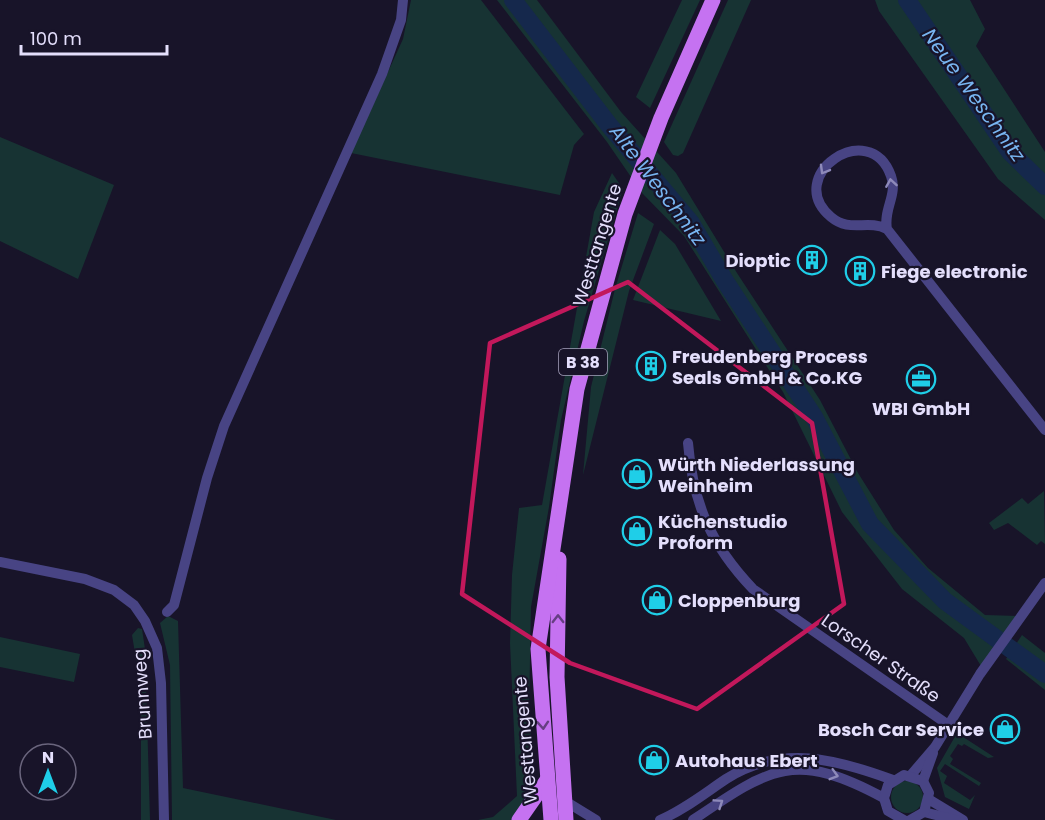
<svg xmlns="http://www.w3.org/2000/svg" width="1045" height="820" viewBox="0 0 1045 820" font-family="Poppins,sans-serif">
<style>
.green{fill:#173333}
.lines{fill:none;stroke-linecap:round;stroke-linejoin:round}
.river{stroke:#15284c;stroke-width:18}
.minor{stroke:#484484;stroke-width:10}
.primary{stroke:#c572f1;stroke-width:15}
.oneway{stroke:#8e8aba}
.oneway2{stroke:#663e83}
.marked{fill:none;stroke:#c2185b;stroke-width:4.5;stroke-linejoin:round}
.labels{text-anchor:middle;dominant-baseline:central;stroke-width:4.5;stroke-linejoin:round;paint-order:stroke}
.shield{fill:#181429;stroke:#a7a2bd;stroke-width:1.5}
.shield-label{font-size:16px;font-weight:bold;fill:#e4dffc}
.street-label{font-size:18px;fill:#e4dffc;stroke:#181429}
.poi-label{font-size:18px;font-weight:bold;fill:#e4dffc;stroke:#181429;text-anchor:start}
.water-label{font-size:20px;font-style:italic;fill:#78b5f1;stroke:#181429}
</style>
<rect width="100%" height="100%" fill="#181429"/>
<g class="green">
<path d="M411 0H481L584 134 574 145 560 195 351 153 403 39Z"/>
<path d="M497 0H537L621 112 676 173 737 273 820 400 858 473 894 530 928 568 985 615 1019 616 981 666 964 638 902 589 842 512 783 392 684 236 642 193 607 142Z"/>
<path d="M682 0H700L650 108 636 97Z"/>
<path d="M728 0H751L683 153 678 156 673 155 664 142Z"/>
<path d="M875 0H970L985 29 976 46 1045 152V220L998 179 879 11Z"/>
<path d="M0 137 114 185 78 279 0 241Z"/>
<path d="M612 173 623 189 584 321 561 420 549 507 531 607 529 710 534 777 531 796 514 820H478L493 817 517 796 510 643 512 575 519 508 542 505 594 212Z"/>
<path d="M638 213 654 224 629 291 583 475 591 387 615 289Z"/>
<path d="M660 230 675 244 721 321 633 300Z"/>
<path d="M1044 491 1045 544 1041 541 1037 545 1008 523 994 530 989 523 1022 498 1028 504Z"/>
<path d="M168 616 178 621 183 788 336 820H172L170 665 160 623Z"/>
<path d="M138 628 142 629 145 649 150 820H141V689L132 635Z"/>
<path d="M1022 635 1045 653V690L1006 659Z"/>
<path d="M0 637 80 654 74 682 0 667Z"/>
<path d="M957 733 994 757 988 758 964 744 962 746 958 744 950 756 953 759 950 764 981 783 979 786 945 764 940 771 947 776 944 783 970 800 975 795 969 809 945 797 937 768Z"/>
<circle cx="907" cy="797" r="16"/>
</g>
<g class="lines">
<g class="river">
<path d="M513 0 609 125 691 223 725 281 814 417 870 524 945 601 1045 674"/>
<path d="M907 0 1010 152 1045 186"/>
</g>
<g class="minor">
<path d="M887 229C883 209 898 195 891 176 870 116 782 176 831 217 850 233 867 219 887 229L1045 430"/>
<path d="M688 443C693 504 711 545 753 589L947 724"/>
<path d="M0 562 85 579 114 590 134 605 145 621 157 648 161 683 164 820"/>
<path d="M167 612 174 605 207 478 224 426 382 74 401 20 403 0"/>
<path d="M911 775 935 747 980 674 1045 583"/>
<path d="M923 781 933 753"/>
<path d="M930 800 963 820"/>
<path d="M565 801 596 820"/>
<path d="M924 812 956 820"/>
<path d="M660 820C684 810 705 793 726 779 781 744 836 759 893 780"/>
<path d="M693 820C771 767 795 750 884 798"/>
<path d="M904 820 888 811 884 798 888 785 904 775 923 781 929 793 924 812 910 820"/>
</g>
<g class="primary">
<path d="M559 559 557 677 566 820"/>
<path d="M519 820 547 780"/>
<path d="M551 820 538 649 577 389 625 214 661 118 713 0"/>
</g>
</g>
<defs><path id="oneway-chevron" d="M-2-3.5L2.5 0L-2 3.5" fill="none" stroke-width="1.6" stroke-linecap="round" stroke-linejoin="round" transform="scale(1.5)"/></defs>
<g class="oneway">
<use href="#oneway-chevron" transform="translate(824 170) rotate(120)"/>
<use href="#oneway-chevron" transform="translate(891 183) rotate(-99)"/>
<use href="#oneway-chevron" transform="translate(834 775) rotate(16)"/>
<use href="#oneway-chevron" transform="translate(719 803) rotate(-34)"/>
</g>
<g class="oneway2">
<use href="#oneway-chevron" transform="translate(558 619) rotate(-90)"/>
<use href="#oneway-chevron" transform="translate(543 725) rotate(86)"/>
</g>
<path class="marked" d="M628 282 812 423 844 604 697 709 570 663 462 594 490 343Z"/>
<defs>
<g id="building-ring" transform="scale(1.5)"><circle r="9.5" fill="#181429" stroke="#1fcee8" stroke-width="1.5"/><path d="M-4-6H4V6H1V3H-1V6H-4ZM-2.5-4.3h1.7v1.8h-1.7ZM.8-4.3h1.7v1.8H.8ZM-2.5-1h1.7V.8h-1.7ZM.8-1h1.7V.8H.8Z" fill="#1fcee8"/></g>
<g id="office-ring" transform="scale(1.5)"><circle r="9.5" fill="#181429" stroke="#1fcee8" stroke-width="1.5"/><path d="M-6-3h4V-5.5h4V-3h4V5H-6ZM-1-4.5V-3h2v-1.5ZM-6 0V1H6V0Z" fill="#1fcee8"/></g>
<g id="shop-ring" transform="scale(1.5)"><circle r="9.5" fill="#181429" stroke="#1fcee8" stroke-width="1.5"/><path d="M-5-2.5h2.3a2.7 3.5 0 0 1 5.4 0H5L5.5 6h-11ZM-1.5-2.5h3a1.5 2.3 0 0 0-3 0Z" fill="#1fcee8"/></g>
</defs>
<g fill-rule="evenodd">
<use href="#building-ring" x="812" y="260"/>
<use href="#building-ring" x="860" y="271"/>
<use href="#building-ring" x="651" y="366"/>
<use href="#office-ring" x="921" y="379"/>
<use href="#shop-ring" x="637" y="474"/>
<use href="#shop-ring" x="637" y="531"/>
<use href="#shop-ring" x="657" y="600"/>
<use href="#shop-ring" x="1005" y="729"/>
<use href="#shop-ring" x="654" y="760"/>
</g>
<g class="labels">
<rect class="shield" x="559" y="349" width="48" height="26" rx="4.5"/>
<g class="shield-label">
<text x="583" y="362">B 38</text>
</g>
<g class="street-label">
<text transform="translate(597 245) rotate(-73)">Westtangente</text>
<text transform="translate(881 658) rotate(35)">Lorscher Straße</text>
<text transform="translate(142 694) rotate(-94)">Brunnweg</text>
<text transform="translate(525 740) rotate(-95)">Westtangente</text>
</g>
<g class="poi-label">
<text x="791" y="260" text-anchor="end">Dioptic</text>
<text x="881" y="271">Fiege electronic</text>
<text x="672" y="356">Freudenberg Process<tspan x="672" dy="21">Seals GmbH &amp; Co.KG</tspan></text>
<text x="921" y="408" text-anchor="middle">WBI GmbH</text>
<text x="658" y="464">Würth Niederlassung<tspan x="658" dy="21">Weinheim</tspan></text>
<text x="658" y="521">Küchenstudio<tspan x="658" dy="21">Proform</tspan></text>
<text x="678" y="600">Cloppenburg</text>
<text x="984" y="729" text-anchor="end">Bosch Car Service</text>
<text x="675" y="760">Autohaus Ebert</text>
</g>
<g class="water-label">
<text transform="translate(974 95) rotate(54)">Neue Weschnitz</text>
<text transform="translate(658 185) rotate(53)">Alte Weschnitz</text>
</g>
</g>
<g transform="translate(48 772)"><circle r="28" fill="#181429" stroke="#6a657d" stroke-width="1.5"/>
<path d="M0-4.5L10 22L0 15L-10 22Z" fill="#1fcee8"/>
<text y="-9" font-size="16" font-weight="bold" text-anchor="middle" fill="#e4dffc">N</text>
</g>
<path d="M21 45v9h146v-9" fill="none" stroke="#e4dffc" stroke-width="3"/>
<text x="30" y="45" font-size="18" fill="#e4dffc" stroke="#181429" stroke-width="4.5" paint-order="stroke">100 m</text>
</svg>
